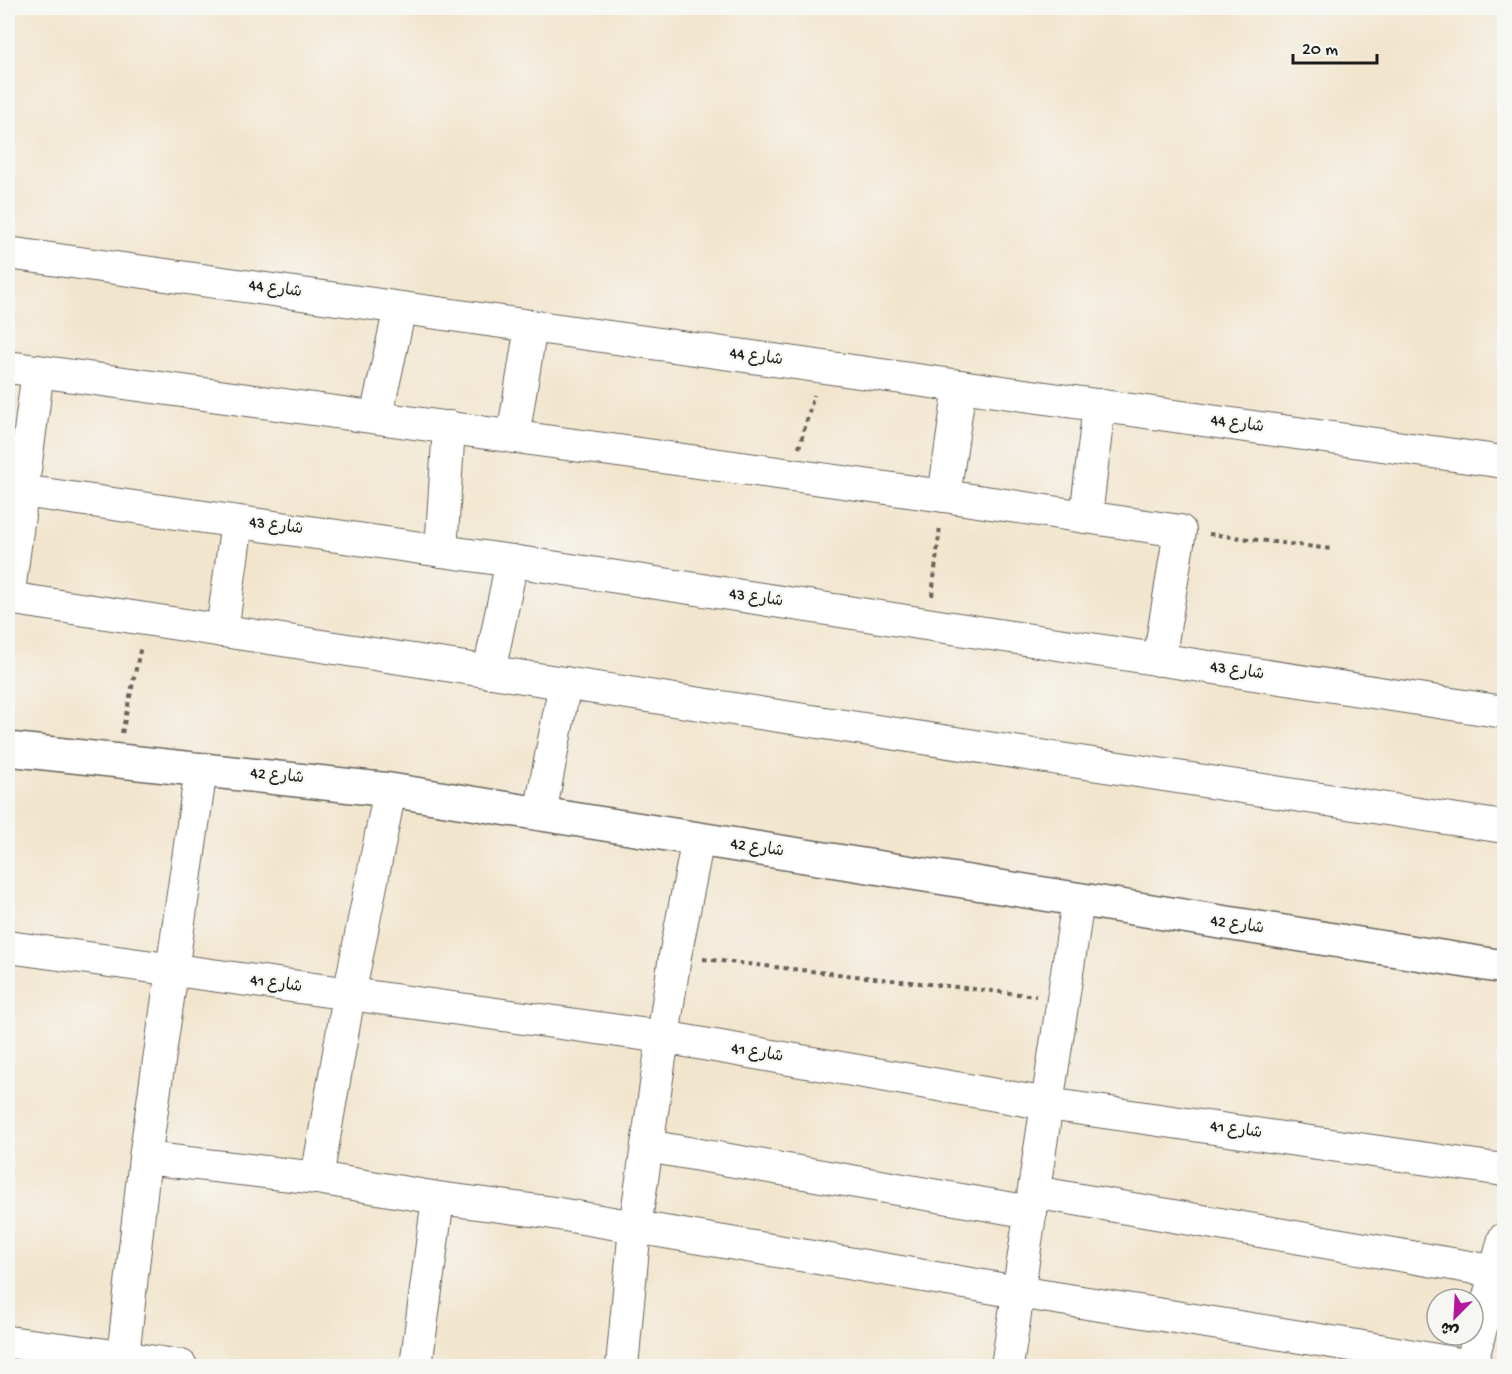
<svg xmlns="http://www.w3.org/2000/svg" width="1512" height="1374" viewBox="0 0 1512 1374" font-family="'Gochi Hand','Playpen Sans Arabic',sans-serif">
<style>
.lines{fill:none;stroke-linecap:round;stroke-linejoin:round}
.minor-casing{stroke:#67625a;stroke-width:34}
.major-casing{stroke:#67625a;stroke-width:36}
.path{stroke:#67625a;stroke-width:4;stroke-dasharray:4.5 4.5;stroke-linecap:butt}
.minor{stroke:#fff;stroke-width:32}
.major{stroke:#fff;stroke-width:33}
.labels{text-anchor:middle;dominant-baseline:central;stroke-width:4.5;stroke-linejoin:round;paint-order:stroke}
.street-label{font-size:16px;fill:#1c1c1c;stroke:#f6f6f2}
</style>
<rect width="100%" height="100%" fill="#f6f6f2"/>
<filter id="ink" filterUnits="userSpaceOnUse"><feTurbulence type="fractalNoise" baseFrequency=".0167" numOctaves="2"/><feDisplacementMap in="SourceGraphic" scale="12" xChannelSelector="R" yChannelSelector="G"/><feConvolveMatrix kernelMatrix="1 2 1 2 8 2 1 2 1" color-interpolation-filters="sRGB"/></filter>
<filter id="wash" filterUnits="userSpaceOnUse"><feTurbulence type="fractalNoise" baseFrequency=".008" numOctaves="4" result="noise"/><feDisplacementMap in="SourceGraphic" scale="24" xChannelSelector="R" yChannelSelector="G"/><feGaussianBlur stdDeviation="1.35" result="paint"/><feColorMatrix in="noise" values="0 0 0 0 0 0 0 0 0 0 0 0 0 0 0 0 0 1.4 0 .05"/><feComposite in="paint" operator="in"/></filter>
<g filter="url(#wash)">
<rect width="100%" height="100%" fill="#f2e5cd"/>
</g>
<g filter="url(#ink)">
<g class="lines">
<g class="minor-casing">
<g id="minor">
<path d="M8 253 1504 462"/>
<path d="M8 367 944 496 1180 531 1159 660"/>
<path d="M376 417 400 308"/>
<path d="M513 437 531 326"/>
<path d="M8 489 512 561 1504 712"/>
<path d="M944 496 960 386"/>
<path d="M1086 517 1099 405"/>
<path d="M441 551 449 427"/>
<path d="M8 598 1504 827"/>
<path d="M8 599 38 371"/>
<path d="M222 631 237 522"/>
<path d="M489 672 512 561"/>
<path d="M540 814 565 683"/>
<path d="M8 947 663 1037 1048 1104 1504 1170"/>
<path d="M647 1146 1031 1212"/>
<path d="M145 1158 317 1178 438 1198 547 1212 1018 1292 1357 1346 1470 1366"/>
<path d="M317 1178 349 995 390 790"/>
<path d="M1034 1192 1504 1273"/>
<path d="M8 1342 123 1357 181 1366"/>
<path d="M122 1366 145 1158 201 769"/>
<path d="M416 1366 438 1198"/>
<path d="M622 1366 635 1227 675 956 698 839"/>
<path d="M1007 1366 1078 901"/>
<path d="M1471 1366 1504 1239"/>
</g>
</g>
<g class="major-casing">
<path id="major" d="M8 749 390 790 1504 967"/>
</g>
<g class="path">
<path d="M799 448 814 395"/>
<path d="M1209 534 1331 549"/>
<path d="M932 596 940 526"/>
<path d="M122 733 141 646"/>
<path d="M703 959 1036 996"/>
</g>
<use href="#minor" class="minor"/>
<use href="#major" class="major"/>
</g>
</g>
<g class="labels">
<g class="street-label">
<text transform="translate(275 290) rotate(8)">شارع 44</text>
<text transform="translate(756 358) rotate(8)">شارع 44</text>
<text transform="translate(1237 425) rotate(8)">شارع 44</text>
<text transform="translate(276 527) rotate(8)">شارع 43</text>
<text transform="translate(756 599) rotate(9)">شارع 43</text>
<text transform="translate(1237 672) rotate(9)">شارع 43</text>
<text transform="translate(277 777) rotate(6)">شارع 42</text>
<text transform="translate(757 849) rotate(9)">شارع 42</text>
<text transform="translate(1237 926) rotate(9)">شارع 42</text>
<text transform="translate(276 985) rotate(8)">شارع 41</text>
<text transform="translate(757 1054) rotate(10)">شارع 41</text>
<text transform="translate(1236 1131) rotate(8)">شارع 41</text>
</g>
</g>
<rect width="1512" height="1374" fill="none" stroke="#f6f6f2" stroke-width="30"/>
<g transform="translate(1455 1317) rotate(204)"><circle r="28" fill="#f6f6f2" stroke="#9f9f9c" stroke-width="1.5"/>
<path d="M0-4.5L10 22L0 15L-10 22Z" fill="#b5179e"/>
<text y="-9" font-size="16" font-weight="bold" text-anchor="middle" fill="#1c1c1c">ش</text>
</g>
<path d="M1293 54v9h84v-9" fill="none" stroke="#1c1c1c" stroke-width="3"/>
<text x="1302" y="54" font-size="18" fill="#1c1c1c" stroke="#f6f6f2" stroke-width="4.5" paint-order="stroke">20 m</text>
</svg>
